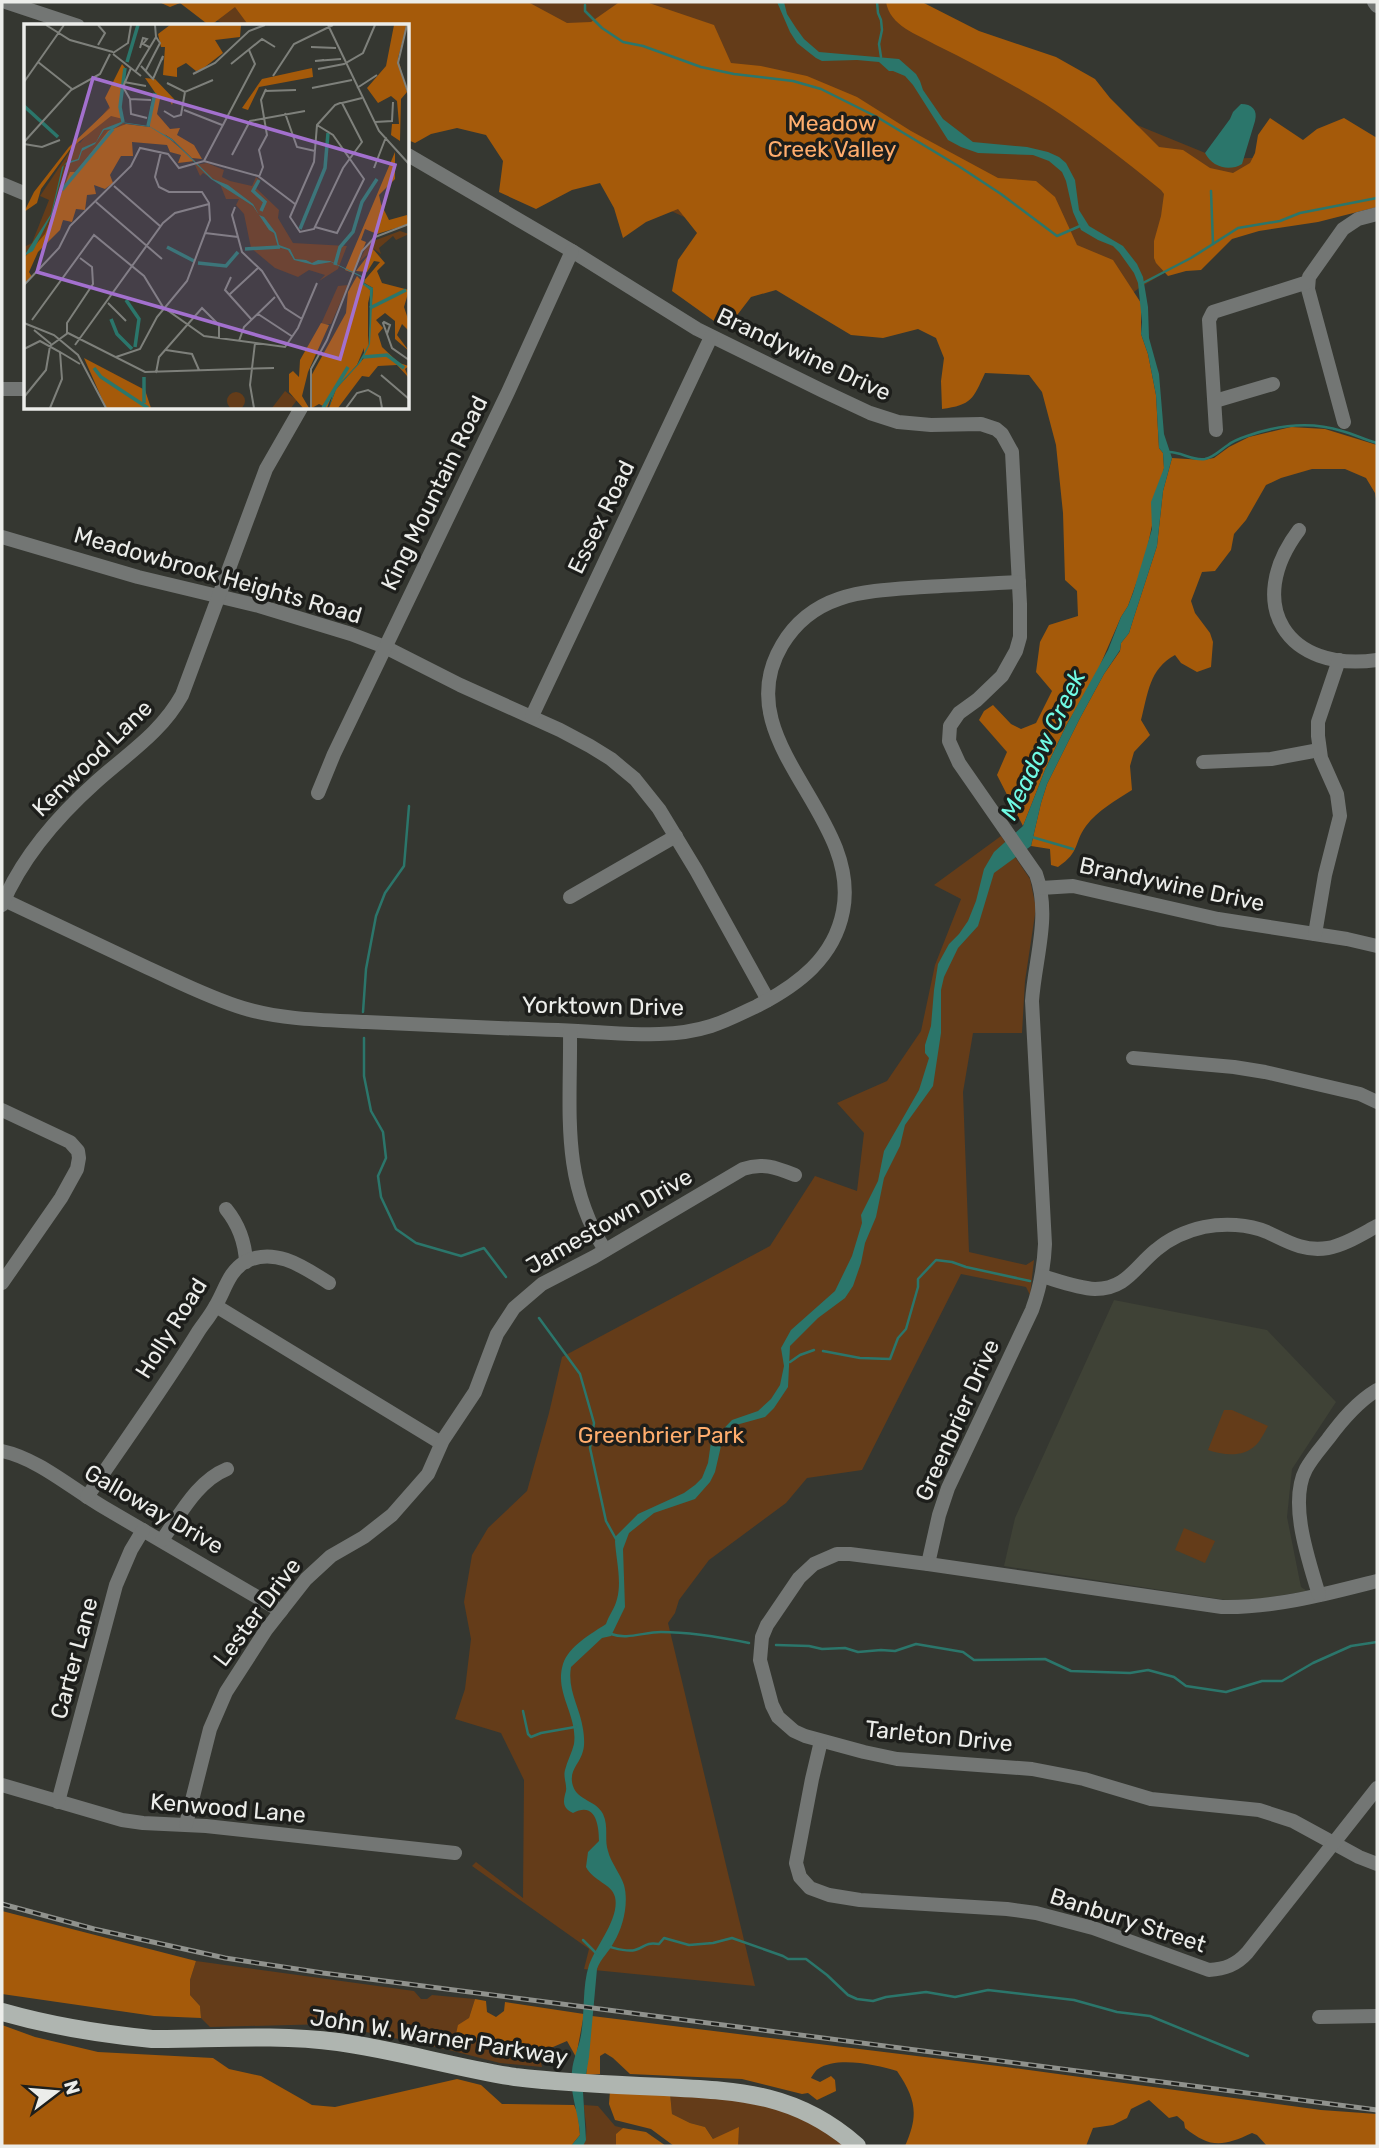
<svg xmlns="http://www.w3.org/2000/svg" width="1379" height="2148" viewBox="0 0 1379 2148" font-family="Rubik,sans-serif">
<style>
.built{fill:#3f4236}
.green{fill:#643c19}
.forest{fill:#a55a0a}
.water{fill:#2b766b}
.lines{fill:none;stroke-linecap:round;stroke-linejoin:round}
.stream{stroke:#2b766b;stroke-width:2.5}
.minor{stroke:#737674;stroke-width:14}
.major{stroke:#afb5b0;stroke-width:18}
.rail-casing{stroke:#90928d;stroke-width:5}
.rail{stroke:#1d1e1b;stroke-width:2.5;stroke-dasharray:8;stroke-linecap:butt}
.labels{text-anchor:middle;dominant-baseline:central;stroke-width:7;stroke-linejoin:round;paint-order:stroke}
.park-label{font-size:23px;fill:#ffad6d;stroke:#1d1e1b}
.street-label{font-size:23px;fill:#ecedea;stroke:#1d1e1b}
.water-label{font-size:24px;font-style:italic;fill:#70fbe5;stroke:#1d1e1b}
.inset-river{fill:none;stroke:#2b766b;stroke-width:3.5}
.inset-road{fill:none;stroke:#7e807b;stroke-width:2}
.view{fill:#a370ce;fill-opacity:0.15;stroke:#a370ce;stroke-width:3.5}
.inset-edge{fill:none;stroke:#ecedea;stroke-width:3.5}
</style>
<rect width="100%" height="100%" fill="#353731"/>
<path class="built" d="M1114 1300 1267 1330 1336 1402 1292 1469 1287 1517 1301 1587 1307 1591 1260 1599 1226 1600 1004 1566 1015 1518Z"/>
<g class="green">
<path d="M198 2H909L924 38 1220 159 1312 156 1243 226 1139 288 1041 366 740 243 523 142 408 26H229L200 13Z"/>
<path d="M1001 836 1030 879 1036 908 1025 981 1022 1033H973L963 1092 969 1252 1026 1265 1034 1260 1030 1295 1026 1287 961 1274 862 1470 807 1478 786 1503 709 1560 679 1600 675 1613 668 1623 755 1986 584 1969 589 1949 472 1866 476 1862 523 1898 524 1780 501 1733 455 1719 465 1689 471 1639 464 1602 472 1555 488 1528 527 1491 549 1413 562 1357 770 1246 815 1176 857 1191 864 1133 837 1103 887 1081 921 1031 935 965 961 899 934 885Z"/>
<path d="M1224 1410H1232L1268 1426C1265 1431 1261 1440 1256 1445 1243 1458 1223 1455 1208 1450Z"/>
<path d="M1184 1528 1215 1541 1205 1563 1175 1550Z"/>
<path d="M196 1961 414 1991 421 1999H427L432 1995 475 1999 469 2018 468 2041 485 2040 501 2052 539 2053 542 2067 500 2063 445 2049 329 2024 210 2027 201 2018 200 2006 190 1995V1980Z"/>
<path d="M670 2093 712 2095 788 2109 848 2146H738V2128L714 2140 705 2127 690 2123 672 2114Z"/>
<path d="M584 2105 598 2106 615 2126 623 2128 616 2134V2146H583C590 2133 584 2119 584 2105Z"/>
</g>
<g class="forest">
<path d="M159 2H528L567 23 591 22 618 3H649L714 25 731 63 761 66 807 76 857 97 911 131 998 178 1036 181 1055 197 1077 245 1113 260 1141 303V334L1148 354 1156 395 1159 448 1163 453 1164 468 1145 559 1128 606 1121 617 1098 670 1066 726 1045 770 1023 826 997 775 1007 752 979 720 984 711 993 705 1011 724 1021 729 1036 723 1052 691 1036 672 1040 642 1049 625 1078 616 1077 591 1065 580 1063 513 1056 445 1042 392 1029 375 985 373C973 399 972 405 942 409L941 381 944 358 936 338 918 329 883 338 851 335 776 290 751 297 728 327 714 321 672 291 678 260 697 233 678 209 646 222 623 238 614 208 600 183 572 190 536 209 499 192 503 161 486 135 457 128 431 134 415 143 408 140V26H249L235 7 210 26 180 3 170 7Z"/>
<path d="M886 2H922L979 31 1056 57 1095 79 1110 98 1159 147 1183 150 1210 168 1233 173 1250 163 1255 153 1258 135 1270 118 1303 140 1317 129 1344 118 1377 138V207L1318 222 1259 231 1232 239 1201 270 1186 271 1168 276 1156 263 1154 258V241L1161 216 1164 194 1161 190C1124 160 1086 130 1045 104 1010 83 973 63 936 45 917 34 890 26 886 2Z"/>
<path d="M1291 427 1325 429 1377 445V504L1375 493 1366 478 1345 469H1312L1281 478 1266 485 1246 520 1234 534 1231 550 1215 571 1202 572 1191 601 1195 613 1210 633 1213 642 1211 667 1197 672 1181 663 1175 655C1149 669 1148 694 1141 720L1150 735 1134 752 1130 766 1132 790C1115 801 1098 810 1086 826 1073 844 1081 851 1058 867L1051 865 1050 849 1031 846 1041 803 1047 784 1080 718 1104 674 1120 651 1121 643 1129 633 1133 620 1157 546 1163 491 1172 458 1203 460 1214 458 1229 447 1249 437Z"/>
<path d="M2 1911 196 1961 190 1980V1995L200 2006 201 2018 154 2016 2 1994Z"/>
<path d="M475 1999 486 2001 487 2012 496 2017 504 2011 505 2002 584 2014 576 2057 567 2041 539 2053 501 2052 486 2040 468 2041 456 2034 458 2025 469 2018Z"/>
<path d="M592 2016 1006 2067 1321 2110 1377 2114V2146H1267L1257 2135 1252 2133C1222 2147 1210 2148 1185 2128L1184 2122 1177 2116 1169 2118 1149 2100 1131 2109 1127 2118 1113 2125 1093 2128 1086 2146H905C919 2115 916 2099 897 2071 877 2065 837 2056 818 2069 816 2070 812 2076 811 2078L820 2082 831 2076 835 2080 836 2091 817 2100 808 2093 802 2094 742 2079 630 2074 613 2058 605 2053 600 2056V2074L586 2075Z"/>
<path d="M2 2025 35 2037 98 2052 213 2058 229 2069 261 2076 312 2105 335 2107 457 2079 481 2085 502 2104 574 2105 578 2114 580 2135 571 2146H2Z"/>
<path d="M610 2091 670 2093 672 2114 690 2123 705 2127 713 2139 739 2127 738 2146H674L651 2129 615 2120 609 2104Z"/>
<path d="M623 2128 646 2132 666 2146H616V2134Z"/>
</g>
<g class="water">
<path d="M777 2H784L787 14 796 28 804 39 819 52 899 59 916 74 920 81 923 90 943 119 973 142 1027 147 1048 152 1059 157 1066 163 1075 180 1079 210 1089 226 1123 246 1137 264 1143 277 1148 307 1149 338 1159 374 1164 434 1172 458 1163 491 1157 546 1133 620 1129 633 1121 643 1120 650 1104 674 1080 718 1047 784 1041 803 1031 846 994 873 978 926 958 948 944 977 941 990V1033L933 1086 905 1125 900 1146 884 1178 876 1217 865 1243 861 1263 853 1286 845 1298 818 1318 790 1346 788 1387 774 1408 765 1417 736 1425 721 1446 715 1472 710 1482 695 1499 654 1513 629 1533 623 1549 625 1607 611 1636 602 1638 571 1667C567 1690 580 1708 583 1729 584 1736 585 1744 583 1751 580 1764 568 1770 573 1786 578 1801 596 1800 603 1814 609 1827 604 1839 608 1851 611 1863 620 1873 624 1885 629 1903 623 1927 614 1942 609 1952 601 1958 597 1969L589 2057 583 2092 586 2140 583 2146H571L580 2135C579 2113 569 2093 572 2071 573 2059 579 2047 581 2035 585 2013 582 1987 589 1965 596 1946 620 1918 615 1897 612 1884 593 1881 586 1867L588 1852 599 1841C599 1824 595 1801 573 1813 562 1808 563 1801 566 1791 567 1784 563 1777 565 1770 567 1761 572 1753 574 1744 578 1715 554 1693 563 1664 569 1646 591 1634 606 1624 609 1615 615 1608 617 1599 622 1581 616 1559 615 1541L616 1536 638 1514 684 1493 695 1485 702 1478 708 1463 711 1442 732 1420 758 1411 771 1399 780 1385 784 1366 781 1348 791 1330 835 1291 852 1256 862 1223 861 1215 878 1181 884 1151 919 1090 929 1058 925 1053V1045L931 1026 934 990 938 964 949 944 959 934 968 921 976 901 984 869 994 852 1023 826 1045 770 1066 726 1108 650 1121 617 1128 606 1133 593 1152 529 1151 502 1164 468 1163 453 1159 448 1156 395 1148 354 1141 334 1142 322 1138 283 1134 273 1119 252 1113 246 1098 240 1081 230 1073 212 1066 181 1062 172 1049 161 1033 155 978 153 961 147 948 140 913 85 905 76 893 71H889L879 62 857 60 822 61 816 58 797 43 790 32Z"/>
<path d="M1241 104C1252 104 1258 110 1255 121L1242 164C1229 172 1212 167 1205 153L1230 119 1233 112Z"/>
</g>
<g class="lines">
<g class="stream">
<path d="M877 2 878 13 881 20 882 30 879 44 881 57"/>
<path d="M585 5V11L602 28 623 42 643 46 701 67 734 74 793 81 821 89 877 117 960 167 1001 194 1057 236 1080 226"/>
<path d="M1211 191 1213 244"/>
<path d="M1141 284 1191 258 1238 228 1280 221 1300 213 1377 198"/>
<path d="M1169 452C1182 452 1192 461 1205 459 1215 457 1220 450 1228 445 1233 441 1241 438 1247 436 1278 425 1310 421 1342 431 1354 434 1365 440 1377 443"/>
<path d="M1032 837 1073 849"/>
<path d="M363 1012 366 969 376 916 385 893 404 866 409 806"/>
<path d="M364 1038V1076L371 1111 383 1132 386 1158 378 1176 381 1197 396 1229 416 1243 461 1256 484 1248 506 1277"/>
<path d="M539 1318 580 1374 594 1423 590 1448 606 1521 616 1539"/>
<path d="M823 1351 860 1358 890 1359 898 1338 906 1329 918 1287V1279L936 1260 952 1262 966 1267 1030 1281"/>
<path d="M790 1362 800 1355 814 1350"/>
<path d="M611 1634C627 1640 644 1632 661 1632 691 1632 720 1637 749 1643"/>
<path d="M776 1645 809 1646 822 1649 845 1648 858 1652 881 1650 895 1651 916 1644 963 1652 974 1660 1045 1659 1071 1671 1130 1673 1148 1670 1174 1677 1186 1686 1226 1692 1262 1681H1282L1313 1663 1351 1646 1377 1642"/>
<path d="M523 1711 528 1734 531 1737 541 1733 575 1727"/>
<path d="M583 1940 598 1955"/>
<path d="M610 1947C618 1949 627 1952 635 1950 646 1947 644 1942 659 1944L664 1938 689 1945 713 1943 732 1938 783 1956 788 1959H806L827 1975 848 1995 857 1999 873 2001 886 1997 926 1992 955 1997 988 1990 1074 2000 1117 2012 1150 2016 1248 2056"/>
</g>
<g class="minor">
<path d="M6 2 78 26"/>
<path d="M1374 2 1377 6"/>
<path d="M408 155 572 251 697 329 823 391 870 413 898 422 931 425 981 424 996 429 1002 434 1012 452 1020 604V637L1016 651 1002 676 977 700 959 713 950 726 949 741 959 763 1036 874C1051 916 1035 958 1032 1001L1045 1244C1044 1268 1040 1288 1032 1310L948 1488 939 1515 928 1564"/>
<path d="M2 184 26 194"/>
<path d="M2 389H26"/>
<path d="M1215 401 1273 384"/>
<path d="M1344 422 1308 289 1309 277 1343 229 1358 219 1377 214"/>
<path d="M1216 430 1209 320 1213 312 1308 282"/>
<path d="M1299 530C1243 604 1287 673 1377 660"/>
<path d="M2 537 138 577 259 606 351 634 385 647 460 685 560 730 590 746 611 759 635 779 659 809 696 870 768 1000"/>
<path d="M532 716 711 337"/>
<path d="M1203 762 1271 759 1319 750"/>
<path d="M318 793 334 754 508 392 572 251"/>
<path d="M1041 888 1073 886 1218 919 1347 939 1377 946"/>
<path d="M570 897 676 836"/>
<path d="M2 899C51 922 99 945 148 968 179 982 210 998 243 1008 282 1020 325 1020 366 1022 410 1024 454 1026 498 1028 530 1029 562 1030 594 1032 633 1034 673 1038 711 1026 727 1021 742 1013 757 1006 798 985 834 958 843 911 862 814 725 741 782 645 814 591 868 591 924 587 956 585 987 584 1019 582"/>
<path d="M2 905C22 857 58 816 96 782 127 754 161 733 182 695L266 469 301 408"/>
<path d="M1315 934 1325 875 1340 816 1337 794 1321 758 1318 736V722L1339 660"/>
<path d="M570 1031C571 1110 560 1179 605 1250"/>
<path d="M1133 1058 1234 1067 1265 1072 1360 1094 1377 1102"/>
<path d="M2 1110 70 1142 78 1151 79 1158 77 1169 61 1198 2 1283"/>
<path d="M226 1209C239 1225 245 1241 246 1262"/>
<path d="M1042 1276C1059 1281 1077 1288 1095 1289 1126 1289 1135 1267 1156 1250 1170 1238 1186 1231 1204 1227 1224 1223 1248 1224 1267 1232 1288 1242 1304 1252 1328 1248 1345 1245 1362 1234 1377 1226"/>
<path d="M216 1306 441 1443"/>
<path d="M2 1451C39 1459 72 1489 105 1508 163 1542 222 1576 281 1611"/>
<path d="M87 1497C124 1442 163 1389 198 1332 204 1323 211 1315 216 1305 225 1290 229 1271 245 1262 275 1246 305 1268 329 1283"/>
<path d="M162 1540C180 1515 197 1481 227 1469"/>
<path d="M1377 1581C1326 1594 1275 1608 1222 1607L928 1564 850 1554H837L814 1564 799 1578 767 1625 762 1637 760 1660 772 1705 778 1717 794 1731 805 1736 864 1752 897 1759 1032 1769 1084 1779 1151 1799 1259 1810 1293 1821 1359 1857 1377 1864"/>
<path d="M1319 1595C1309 1561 1288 1503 1306 1469 1312 1458 1321 1448 1328 1439 1342 1420 1357 1402 1377 1390"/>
<path d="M821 1741 812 1779 796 1863 800 1877 810 1888 829 1895 860 1900 1007 1909 1036 1913 1093 1928 1209 1970C1225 1969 1236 1965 1247 1953L1377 1788"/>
<path d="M2 1785 122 1820 143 1823 206 1826 455 1853"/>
<path d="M58 1802 116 1585 131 1550 143 1530"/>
<path d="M186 1824 210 1729 226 1692 266 1630 306 1579 331 1556 364 1537 392 1515 428 1474 443 1440 475 1392 497 1334 514 1308 542 1284 594 1257 743 1169C762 1162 777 1168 795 1175"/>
<path d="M1319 2017 1377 2016"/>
</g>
<path class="major" d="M2 2012C51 2026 100 2034 152 2039 213 2039 276 2034 338 2042 397 2050 456 2068 515 2077 564 2083 614 2085 664 2087 740 2091 797 2093 857 2146"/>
<g class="rail-casing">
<path id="rail" d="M2 1904 94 1929 225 1958 323 1973 1377 2110"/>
</g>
<use href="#rail" class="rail"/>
</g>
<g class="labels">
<g class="park-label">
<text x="832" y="123">Meadow<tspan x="832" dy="26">Creek Valley</tspan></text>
<text x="661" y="1435">Greenbrier Park</text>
</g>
<g class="street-label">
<text transform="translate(804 354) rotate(25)">Brandywine Drive</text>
<text transform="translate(434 493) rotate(-64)">King Mountain Road</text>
<text transform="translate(601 517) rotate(-64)">Essex Road</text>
<text transform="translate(218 575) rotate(16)">Meadowbrook Heights Road</text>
<text transform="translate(92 758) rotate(-44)">Kenwood Lane</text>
<text transform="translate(1172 884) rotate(12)">Brandywine Drive</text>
<text transform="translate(603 1006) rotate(1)">Yorktown Drive</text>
<text transform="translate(609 1221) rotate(-30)">Jamestown Drive</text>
<text transform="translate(171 1328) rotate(-58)">Holly Road</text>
<text transform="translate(957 1420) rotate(-66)">Greenbrier Drive</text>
<text transform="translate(154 1509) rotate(30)">Galloway Drive</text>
<text transform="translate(257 1612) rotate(-53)">Lester Drive</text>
<text transform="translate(74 1658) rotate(-75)">Carter Lane</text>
<text transform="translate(939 1736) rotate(6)">Tarleton Drive</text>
<text transform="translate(228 1808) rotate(5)">Kenwood Lane</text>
<text transform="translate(1128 1920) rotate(18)">Banbury Street</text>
<text transform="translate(439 2037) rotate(9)">John W. Warner Parkway</text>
</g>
<g class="water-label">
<text transform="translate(1043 745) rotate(-64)">Meadow Creek</text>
</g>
</g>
<g transform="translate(24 24)">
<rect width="385" height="385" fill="#353731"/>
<path d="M88 70 107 116 11 230 0 259V223L8 219 25 176 16 172 52 118 56 119 85 83ZM183 139 200 146 198 153 206 157 228 162 232 153 236 156 232 164 255 186 254 194 269 219 323 222 314 245 295 257 301 251 285 246 274 253 251 244 227 224 220 190 212 181 215 175H202L196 160 179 149 176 152 171 141ZM376 207 385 210 372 216 369 212 355 224 357 230 350 225 335 238 344 219ZM324 261 307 300H297L314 262ZM261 367 273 376 267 384H248ZM203 377a9 9 0 1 1 18 0a9 9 0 1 1-18 0Z" fill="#643c19"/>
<path d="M146 1H217L216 13 191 16 199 29 177 46 172 47 162 39 153 44V53L139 51 141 23H137L134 10ZM370 1H383L374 34 383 68 377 75 376 117 367 111 368 100H375L373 77 367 72 354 79 343 64 362 42ZM98 40 102 45 97 80 99 95 87 92 47 124 17 165 13 179 0 188 10 168 45 123 86 84 81 74ZM288 44 289 53 235 63 224 86 218 84 238 55ZM121 54 131 55 150 75 148 81 145 75H136L133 90 146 105 156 104 153 111 170 121 178 135 168 134 148 115 140 110 171 137 154 139 157 131 146 128 143 121 108 118 109 132H97L86 151 89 159 81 165 70 161 72 170 63 171 61 186 52 185 48 198 39 196 36 206 14 228 5 248 8 253 0 260V234L21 210 46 148H52L84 107 102 100 126 103V84L132 70ZM371 128V155L355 171 357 180 365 196 383 191 385 200 353 210 341 205 337 216 342 218 329 249 321 246ZM349 225 361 239 353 247 358 259 385 266 380 283 385 298V307L378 300 373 311 385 327 371 315V297L361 289 352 296 359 304 354 310 358 323 375 339 385 342 381 345 385 354 373 341 354 342 345 353 338 352 314 384H305L312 365 340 334V324L333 341 310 366 303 384 295 380 288 384 286 354 322 289 324 268 333 252 347 267 344 279V323L349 264 339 258 356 238 350 237 343 248 332 247ZM297 299 305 301 284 348 278 372 285 384H279L265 368V350L269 347 275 353 276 336ZM60 334 121 366 127 384H82Z" fill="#a55a0a"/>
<path d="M97 98 125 102 148 115 189 155 204 161 229 180 235 191 240 193 252 209 255 221 266 225 271 235 282 236 288 239 294 236 306 237 338 252 341 256 340 259 349 264 346 320 337 338 312 365 305 384 310 365 333 341 345 320 346 266 337 259V253L307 238 290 241 270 236 264 226 254 223 250 209 245 206 229 182 187 155 150 118 126 103 99 99 89 105 80 106 71 120 58 127 55 136 40 141 28 190 9 227 0 232 27 190 38 143 43 138 54 135 58 124 72 118 79 105Z" fill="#2b766b"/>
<path class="inset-river" d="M103 38 114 1M0 82 34 113M99 98 96 83 101 44M124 102 131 69M235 156 229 167 241 178 237 187M38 166 89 105M276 205 301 144 304 109M143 223 170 237M221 225 256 223M174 239 202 242 214 228M311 241 316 223 329 208 338 178 353 155M102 276 115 295 111 323M346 284 382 266M87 295 93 310 108 325M339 333 363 331 380 344M70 344 77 353 124 384M120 353V379M299 384 324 343"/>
<path class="inset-road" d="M22 1 46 16 89 28M74 1 81 9 74 21M304 1 355 107 385 140M383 1 374 39 385 71M287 23 312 24M116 24 119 14 123 15 119 20 125 23M89 29 104 19 107 1M89 30 117 52M300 36 291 37 317 35M14 38 48 65M207 40 238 15 251 23M117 42 129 55 139 32 138 36M294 45 320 40 339 29 351 1M122 46 136 19 132 13M111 48 132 13 131 1M169 50 191 39 225 7 241 1M249 52 270 20 309 1M0 58 40 1M100 58 122 62M143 59 161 68 189 56M288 64 328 56M333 64 353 51M241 67 272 66M106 75 99 63 107 44M106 75 107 90 123 94M106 75 127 76M318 79 338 118 319 144 290 205 276 208 266 193 290 138 293 101 311 81 316 79H318L338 74M160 86 198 101M140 87 150 93 157 91 161 68M261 89 273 123 291 127M351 98 368 97 369 78M0 118 47 66 76 50 86 30M0 120 18 123 36 116M208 131 226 97 281 87M180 137 231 40 225 26M350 144 362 113M235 153 239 143 235 126 243 111 237 76 242 65M90 162 136 202M72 178 138 235M211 183 208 191 218 228 238 247 261 284 278 295M291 203 313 209 340 155 309 111 293 101M181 209 214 213M207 253 201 266 228 296M0 261 35 224 46 202 107 142 116 124 144 130 155 144 180 137 234 152 271 180M206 270 234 244M84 279 102 297M234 290 269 313M8 296 70 211 120 252 139 283 180 312 261 323 274 304 293 259M360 298 366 301 363 310 359 299ZM0 299 30 311 54 331 82 384M10 306 27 320M43 309V299L69 260 68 243 56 234M363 310 368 324 385 336M215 317 220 303 251 273M51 321 139 199 151 189 185 180M0 325 16 317 36 328 38 355 26 384M142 326 168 330 175 346M36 328 56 340M92 333 116 325 133 293 163 257 186 196 185 179 178 168H145L135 163 131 153 137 128M132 349 135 333 178 284 195 301V314M357 351 385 375M0 373 22 346 26 322 44 309 121 348 250 344M230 384 226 361 231 319M287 384V345L303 316 338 227 351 213 385 200M322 384 333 369 344 366 356 373 358 384"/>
<path class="view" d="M69 54 371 141 316 335 13 248Z"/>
<rect width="385" height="385" class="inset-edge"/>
</g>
<rect width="1379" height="2148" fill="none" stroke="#ecedea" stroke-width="7"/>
<g transform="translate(56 2092) rotate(74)" stroke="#1d1e1b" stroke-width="5" paint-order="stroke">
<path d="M0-5L12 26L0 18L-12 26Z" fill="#ecedea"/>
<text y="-10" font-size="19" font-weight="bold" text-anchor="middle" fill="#ecedea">N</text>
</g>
</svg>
